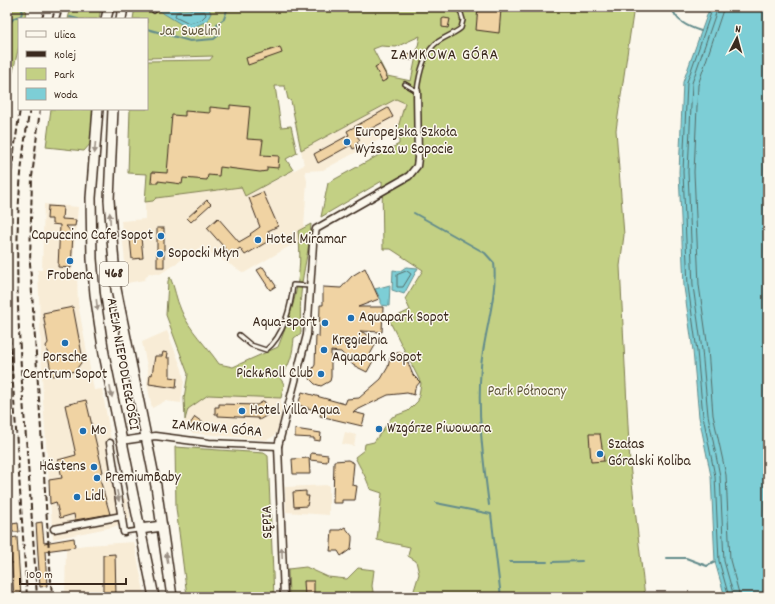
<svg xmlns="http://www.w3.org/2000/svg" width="775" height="604" viewBox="0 0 775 604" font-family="Dekko,sans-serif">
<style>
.built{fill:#f8ecd6}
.green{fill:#c3d084;stroke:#7f7d51;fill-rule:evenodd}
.water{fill:#7dced6;stroke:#638c8c}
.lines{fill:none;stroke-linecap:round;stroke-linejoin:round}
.shore{stroke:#556c68;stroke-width:1}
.stream{stroke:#638c8c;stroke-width:2}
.building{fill:#f0d3a3;stroke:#3b2a1e}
.service-casing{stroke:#3b2a1e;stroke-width:6}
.minor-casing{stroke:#3b2a1e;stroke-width:9}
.primary-casing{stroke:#3b2a1e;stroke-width:12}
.service{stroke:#fbf7ec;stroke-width:3}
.minor{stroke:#fbf7ec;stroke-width:6}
.primary{stroke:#fbf7ec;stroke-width:9}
.rail{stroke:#3b2a1e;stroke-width:2;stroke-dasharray:6 3;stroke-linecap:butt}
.oneway{fill:#9b9085}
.poi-dot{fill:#1f6fb2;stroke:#fbf7ec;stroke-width:1.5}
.labels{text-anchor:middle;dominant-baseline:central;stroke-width:3;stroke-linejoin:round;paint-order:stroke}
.shield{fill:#fbf7ec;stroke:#75685c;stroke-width:1}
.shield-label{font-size:14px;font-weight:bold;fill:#3b2a1e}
.park-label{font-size:15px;fill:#5d5438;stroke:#fbf7ec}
.poi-label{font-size:15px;fill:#3b2a1e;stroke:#fbf7ec;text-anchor:start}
.street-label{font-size:15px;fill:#3b2a1e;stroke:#fbf7ec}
.neighbourhood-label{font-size:16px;letter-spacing:1px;fill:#3b2a1e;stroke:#fbf7ec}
</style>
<rect width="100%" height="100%" fill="#fbf7ec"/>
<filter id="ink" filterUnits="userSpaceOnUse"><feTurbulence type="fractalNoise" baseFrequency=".025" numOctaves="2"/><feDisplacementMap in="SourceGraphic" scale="8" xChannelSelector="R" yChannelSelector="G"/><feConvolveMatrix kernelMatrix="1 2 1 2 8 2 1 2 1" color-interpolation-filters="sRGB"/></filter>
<g filter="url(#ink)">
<g class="built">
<path d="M396 99 405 103 399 124 392 133 323 170 305 171 307 181 303 243 290 246 244 273 201 247 160 274 149 273 144 280 127 283 121 221 145 219V202L153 201 156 198 241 187 245 196 304 165 301 150Z"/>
<path d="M44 204 78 207 72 272 77 273 78 304 94 390 102 389 121 496 127 500 130 516 129 520 113 527 53 539 43 400 38 270H42Z"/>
<path d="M167 331 182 369 184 380 181 403 165 401 152 408 147 383 148 371 142 342Z"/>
<path d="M208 395 281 398V415L277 432 274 436 267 440 193 433 185 428 183 423 187 417 188 409Z"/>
<path d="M345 432 356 435 354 446 342 444Z"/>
<path d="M329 485V515L286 512 285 487Z"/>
<path d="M134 542 145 597H65L66 548 86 545Z"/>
</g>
<g class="green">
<path d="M7 7H26L25 19H19V46L7 97Z"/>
<path d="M71 7H101L99 19H68Z"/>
<path d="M135 7H634L616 130 624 235 620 266 630 465 645 597H412L419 574 416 561 408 556 410 547 377 540 382 493 370 489C366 476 360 468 355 457L364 450 365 444 374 442 392 417 408 411 418 401 421 383 389 320 410 310 405 299 423 270 391 249H383L382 181 321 217 328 183 399 144V124L405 103 396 99 301 150 291 101 288 99 285 86H275L281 127 291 126 297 153 286 159 293 170 245 196 241 187 156 198 153 201 145 202 147 174 128 173 130 109H147V61L210 60 213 56 147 58V19H133ZM420 36 411 81 387 76 373 49 381 46 396 47Z"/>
<path d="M51 109H93L91 143 84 151 46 147Z"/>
<path d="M311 224C310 244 305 263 302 283 300 299 300 316 301 333L294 338C293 353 290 366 280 378L284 384 281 398 208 395 188 409 185 420 184 398 188 374 166 315 168 281 170 277C175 288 176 299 181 310 189 330 207 346 219 364L233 367 278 347C294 307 304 275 298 231Z"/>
<path d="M175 447 264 453 268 456 274 597 187 596 176 508Z"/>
<path d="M306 567 328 577 347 579 358 568 374 570 372 586 374 597H289L288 569Z"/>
</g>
<g class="water">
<path d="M153 7H173L179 10 209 9 211 13 207 21 189 29Z"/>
<path d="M710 7H768V597H725L715 562 711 476 699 417 693 351 684 287 679 172 683 82Z"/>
<path d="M406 267 418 268 404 294 392 290 393 270 400 271Z"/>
<path d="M390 285 389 306 381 305V300L375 289Z"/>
</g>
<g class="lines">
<g class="shore">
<path d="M713 7 687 82 683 172 688 286 697 351 703 416 715 476 719 561 729 597"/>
<path d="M718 7 692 83 688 172 693 286 702 350 708 415 720 476 724 561 734 597"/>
<path d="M724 7 698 85 694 172 699 285 708 349 713 415 726 475 730 560 740 597"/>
<path d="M205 12 206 15 201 20 189 23 175 16 176 13Z"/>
<path d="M407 271 411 274 403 287H397V275Z"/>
</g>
<g class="stream">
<path d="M672 7C675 21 688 27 701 31"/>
<path d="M70 17 78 19"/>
<path d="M7 26 14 18 21 16 23 7"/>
<path d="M147 29 190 41 214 39 219 35 217 24 224 19 228 7"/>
<path d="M414 213 485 253 494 263C498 294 484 334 481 366 477 413 483 459 489 505"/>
<path d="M436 503 491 514 501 597"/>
<path d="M666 558H686L707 566 715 562"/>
<path d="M510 562H547"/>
<path d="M553 562 582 561"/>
</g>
</g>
<g class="building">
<path d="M478 7 501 9 499 33 476 30Z"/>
<path d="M444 18 450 19 448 28 442 27V19Z"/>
<path d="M280 47 282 53 248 65 246 58Z"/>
<path d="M403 53 413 54 412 60 402 59Z"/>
<path d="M380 64 388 79 382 82 375 67Z"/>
<path d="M230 105 250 107 247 139 263 140 261 155 279 156 278 168 267 167V171L260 172 220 167 219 176 208 175 207 180 183 178 182 184 158 181V183H151L152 172 167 173 172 115 185 116V111L210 113V107L230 109Z"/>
<path d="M388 108 393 117 357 136 360 140 357 142 359 146 353 149 351 145 318 163 314 154 349 135 347 131Z"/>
<path d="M263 192 278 226 268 231 272 239 245 255 240 248 231 255 207 228 218 218 239 242 251 235 250 234 260 227 249 198Z"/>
<path d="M207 200 211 204 191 222 187 218Z"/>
<path d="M48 206 63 207 62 219 76 220 75 226H66L73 234 71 268 58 267 60 225 52 224V219H47Z"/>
<rect x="157" y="228" width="7" height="39"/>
<path d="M141 237 143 258 132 259 130 238Z"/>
<path d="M263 267 276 286 270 290 257 270Z"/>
<path d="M365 268 379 299 358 307H383L382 332 360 331 378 340 368 358 373 361 367 372 353 365 341 352 331 351V377L330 381 321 386 315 384 310 379V373L315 365 316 335 319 337 320 305H323V287L341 288 352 276Z"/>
<path d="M73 307 83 360 75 371 52 376 46 346 48 343 43 313Z"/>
<path d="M400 351 406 358 413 375 420 382 415 388 414 395 407 393 388 395 353 412 365 415 362 426 320 416 321 412 298 405 302 392 345 404 347 399 359 398 381 379 388 367 390 358Z"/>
<path d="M163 352 168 353 167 358H170V377L177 378 176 388 149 384 150 374 152 375 155 356H162Z"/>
<path d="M86 400 103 472 100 473 101 483 110 514 75 520 74 514 60 518 56 502 50 504 49 480 62 478 58 460 76 455 65 405Z"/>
<path d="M264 401 271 413 259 420 258 418 218 416V414H215V407H219V404L257 405Z"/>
<path d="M195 417 205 424 201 429 192 431 190 424Z"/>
<path d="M295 429 321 433 320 441 314 440V438L295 437Z"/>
<path d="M589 434H600L604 461 591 462Z"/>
<path d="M311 453 328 455 327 462 310 460Z"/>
<path d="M309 458 310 474H293L292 459Z"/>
<path d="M348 460 354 463 352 485 357 486 355 500H342V503H333L334 461Z"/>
<path d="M306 491V496H309L307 506 294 507 293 492Z"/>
<path d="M42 522 44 543 74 538 75 547 45 551 47 586 40 587 36 523Z"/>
<path d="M18 523 19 532H12V524Z"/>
<path d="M345 527 352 536V540L351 549 341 556 338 551H330L331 544 332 530H340Z"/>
<path d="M17 537 21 597H14L10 538Z"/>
<path d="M115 554 116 597H103V555Z"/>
<path d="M304 581H314V597H305Z"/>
</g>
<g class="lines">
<g class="service-casing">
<g id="service">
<path d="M150 7 154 11"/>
<path d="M405 84 417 91C419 75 423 56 434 45 441 38 453 35 461 28L463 20 460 10"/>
<path d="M239 335 251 345 266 350C284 336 291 306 293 285L310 286"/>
<path d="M124 532 138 530"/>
</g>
</g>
<g class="minor-casing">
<g id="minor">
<path d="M121 441 155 436 209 443 278 446"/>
<path d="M110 443 124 532"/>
<path d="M54 529 122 516"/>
<path d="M284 597 278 446 307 335 313 244 316 229 409 176 417 166 418 158 417 91"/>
</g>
</g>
<g class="primary-casing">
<g id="primary">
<path d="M106 19 109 7"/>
<path d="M121 19 123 7"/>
<path d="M98 109 91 198 92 259 95 294 104 354 154 597"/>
<path d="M113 109 109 200 116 289 156 486 172 597"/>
<path d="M140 529 162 526"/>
</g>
</g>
<use href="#service" class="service"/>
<use href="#minor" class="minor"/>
<use href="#primary" class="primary"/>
<g class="rail">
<path d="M42 19 45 7"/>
<path d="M52 19 56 7"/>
<path d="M59 19 63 7"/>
<path d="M30 109C11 210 17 311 24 413 29 474 33 536 37 597"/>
<path d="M40 109 32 177 30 263 52 597"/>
<path d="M7 234 11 173 20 109"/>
<path d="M7 293 27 597"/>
</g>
</g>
<defs><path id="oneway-solid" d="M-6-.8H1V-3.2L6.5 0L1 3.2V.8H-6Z"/></defs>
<g class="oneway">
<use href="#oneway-solid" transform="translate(95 148) rotate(94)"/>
<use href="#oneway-solid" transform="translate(110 218) rotate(-92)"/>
<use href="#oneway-solid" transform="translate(97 305) rotate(83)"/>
<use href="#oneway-solid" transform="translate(111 392) rotate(79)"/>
<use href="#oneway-solid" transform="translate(118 496) rotate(79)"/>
<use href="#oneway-solid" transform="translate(282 553) rotate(-92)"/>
<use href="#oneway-solid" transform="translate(167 558) rotate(-98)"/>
</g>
</g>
<g class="poi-dot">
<circle cx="347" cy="142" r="4"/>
<circle cx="161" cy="236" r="4"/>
<circle cx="258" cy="240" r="4"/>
<circle cx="160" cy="254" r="4"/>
<circle cx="70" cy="261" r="4"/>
<circle cx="351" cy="318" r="4"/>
<circle cx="325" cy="323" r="4"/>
<circle cx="65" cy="343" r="4"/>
<circle cx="324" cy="350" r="4"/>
<circle cx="321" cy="374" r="4"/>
<circle cx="242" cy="411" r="4"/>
<circle cx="379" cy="429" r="4"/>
<circle cx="83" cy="431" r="4"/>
<circle cx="600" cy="454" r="4"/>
<circle cx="94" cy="467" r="4"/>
<circle cx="97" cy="478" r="4"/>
<circle cx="77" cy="497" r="4"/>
</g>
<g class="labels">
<rect class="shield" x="100" y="262" width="28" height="24" rx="3"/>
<g class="shield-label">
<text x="114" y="274">468</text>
</g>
<g class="park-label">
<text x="190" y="32">Jar Swelini</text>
<text x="527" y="392">Park Północny</text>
</g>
<g class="poi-label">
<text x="355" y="133">Europejska Szkoła<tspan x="355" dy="17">Wyższa w Sopocie</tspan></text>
<text x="153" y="236" text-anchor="end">Capuccino Cafe Sopot</text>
<text x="266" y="240">Hotel Miramar</text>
<text x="168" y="254">Sopocki Młyn</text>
<text x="70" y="276" text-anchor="middle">Frobena</text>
<text x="359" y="318">Aquapark Sopot</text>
<text x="317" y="323" text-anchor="end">Aqua-sport</text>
<text x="332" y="341">Kręgielnia<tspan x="332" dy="17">Aquapark Sopot</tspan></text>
<text x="65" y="358" text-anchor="middle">Porsche<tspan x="65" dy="17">Centrum Sopot</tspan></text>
<text x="313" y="374" text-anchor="end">Pick&amp;Roll Club</text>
<text x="250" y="411">Hotel Villa Aqua</text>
<text x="387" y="429">Wzgórze Piwowara</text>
<text x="91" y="431">Mo</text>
<text x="608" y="445">Szałas<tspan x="608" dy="17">Góralski Koliba</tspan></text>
<text x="86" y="467" text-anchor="end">Hästens</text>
<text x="105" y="478">PremiumBaby</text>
<text x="85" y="497">Lidl</text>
</g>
<g class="street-label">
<text transform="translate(122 364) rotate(80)">ALEJA NIEPODLEGŁOŚCI</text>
<text transform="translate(217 429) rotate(5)">ZAMKOWA GÓRA</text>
<text transform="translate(268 522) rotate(-92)">SĘPIA</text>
</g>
<g class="neighbourhood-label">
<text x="445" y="55">ZAMKOWA GÓRA</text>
</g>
</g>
<rect width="775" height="604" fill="none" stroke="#fbf7ec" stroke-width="24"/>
<rect x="12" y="12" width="751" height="580" fill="none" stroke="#3b2a1e" stroke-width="1.5" filter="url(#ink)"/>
<rect x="18" y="18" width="130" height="92" fill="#fbf7ec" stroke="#aea59a"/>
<rect x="26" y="31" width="20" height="6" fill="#fbf7ec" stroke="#aea59a"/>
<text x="54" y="38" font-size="12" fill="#3b2a1e">Ulica</text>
<rect x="26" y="51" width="20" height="6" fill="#3b2a1e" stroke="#aea59a"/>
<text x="54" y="58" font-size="12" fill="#3b2a1e">Kolej</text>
<rect x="26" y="68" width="20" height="12" fill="#c3d084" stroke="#aea59a"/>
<text x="54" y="78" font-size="12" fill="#3b2a1e">Park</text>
<rect x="26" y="88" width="20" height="12" fill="#7dced6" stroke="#aea59a"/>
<text x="54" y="98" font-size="12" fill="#3b2a1e">Woda</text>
<g transform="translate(737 38) rotate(6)" stroke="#fbf7ec" stroke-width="3" paint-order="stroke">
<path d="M0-3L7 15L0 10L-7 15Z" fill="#3b2a1e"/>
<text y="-6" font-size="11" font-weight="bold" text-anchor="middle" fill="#3b2a1e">N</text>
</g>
<path d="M20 578v6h106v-6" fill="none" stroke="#3b2a1e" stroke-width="2"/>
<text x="26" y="578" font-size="12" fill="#3b2a1e" stroke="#fbf7ec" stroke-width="3" paint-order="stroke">100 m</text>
</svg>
